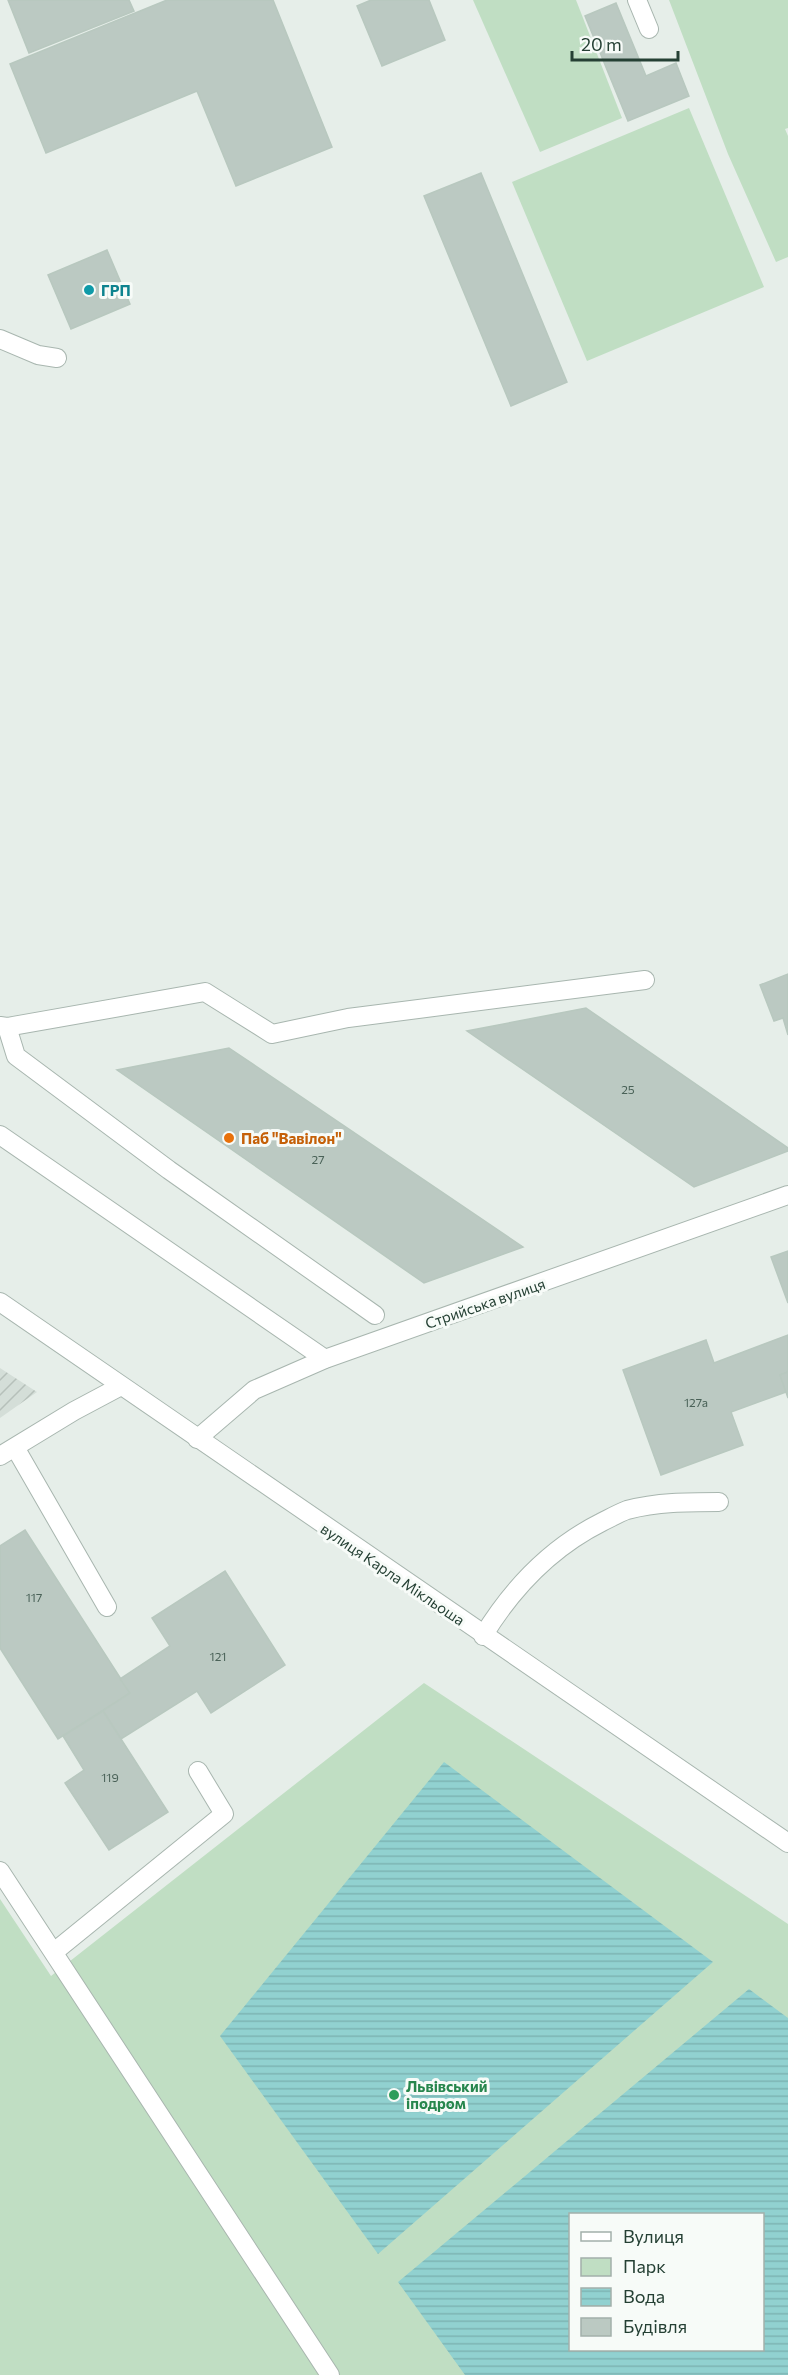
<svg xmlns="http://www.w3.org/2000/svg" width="788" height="2375" viewBox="0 0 788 2375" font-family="Commissioner,sans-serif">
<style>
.industrial{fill:url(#industrial-furrows)}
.park{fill:#c0dec3;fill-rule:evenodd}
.water{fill:url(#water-rules);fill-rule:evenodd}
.building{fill:#bbc9c2;stroke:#b8c8bf;stroke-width:1.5}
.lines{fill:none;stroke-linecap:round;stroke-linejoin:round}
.lane-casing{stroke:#a8b6af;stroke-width:20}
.street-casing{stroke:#a8b6af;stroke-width:20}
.lane{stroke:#fff;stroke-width:18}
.street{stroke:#fff;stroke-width:18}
.culture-dot{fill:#0f9aa8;stroke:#f7fbf8;stroke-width:2}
.food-dot{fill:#e8710a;stroke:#f7fbf8;stroke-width:2}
.leisure-dot{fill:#2e9e5b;stroke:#f7fbf8;stroke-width:2}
.labels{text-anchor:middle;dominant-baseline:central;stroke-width:6;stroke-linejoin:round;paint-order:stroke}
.number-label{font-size:12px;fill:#4a6258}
.culture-label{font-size:15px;font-weight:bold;fill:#0d838f;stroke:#f7fbf8;text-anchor:start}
.food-label{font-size:15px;font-weight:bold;fill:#c56008;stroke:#f7fbf8;text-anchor:start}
.street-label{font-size:15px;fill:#254034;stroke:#f7fbf8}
.leisure-label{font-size:15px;font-weight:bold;fill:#27864d;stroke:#f7fbf8;text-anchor:start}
</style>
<defs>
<pattern id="industrial-furrows" width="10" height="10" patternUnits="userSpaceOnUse" patternTransform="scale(1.5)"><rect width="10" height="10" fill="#d4ded8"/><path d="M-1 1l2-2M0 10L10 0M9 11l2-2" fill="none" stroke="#b6c0ba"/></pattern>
<pattern id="water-rules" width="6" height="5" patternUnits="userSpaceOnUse" patternTransform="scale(1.5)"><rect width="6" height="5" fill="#91d1d0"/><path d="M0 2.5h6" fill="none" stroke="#7db4b3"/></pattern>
</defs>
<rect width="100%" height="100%" fill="#e6eee9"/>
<path class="industrial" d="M0 1368 37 1392 0 1418Z"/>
<g class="park">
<path d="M473 0H576L622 118 540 152Z"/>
<path d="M669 0H788V128L785 129 788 136V257L776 262 728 154Z"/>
<path d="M689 108 764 287 587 361 512 182Z"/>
<path d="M424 1683 788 1924V2375H0V1899L51 1976ZM570 2214H762V2350H570Z"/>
</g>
<g class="water">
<path d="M444 1762 713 1962 378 2254 220 2036Z"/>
<path d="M749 1989 788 2018V2375H465L398 2282ZM762 2214V2350H570V2214Z"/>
</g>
<g class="building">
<path d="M8 0H129L134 11 29 53Z"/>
<path d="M167 0H273L332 147 236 186 197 91 46 153 10 64Z"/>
<path d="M371 0H429L445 40 382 66 357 6Z"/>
<path d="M616 3 646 76 676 63 689 96 628 121 585 16Z"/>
<path d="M481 173 567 382 511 406 424 196Z"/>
<path d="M107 250 130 304 71 329 48 275Z"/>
<path d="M788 974V1035L783 1018 774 1021 760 985Z"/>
<path d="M586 1008 788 1148V1151L694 1187 467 1031Z"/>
<path d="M229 1048 523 1247 424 1283 117 1070Z"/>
<path d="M788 1251V1303L771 1257Z"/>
<path d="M788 1335V1372L780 1375 786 1392 731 1412 743 1445 661 1475 623 1370 706 1340 714 1363Z"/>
<path d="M788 1372V1398L780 1375Z"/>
<path d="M25 1530 130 1693 58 1739 0 1648V1546Z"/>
<path d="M225 1571 285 1665 211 1713 197 1691 121 1739 103 1711 130 1693 120 1679 170 1646 152 1618Z"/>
<path d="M103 1711 168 1812 109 1850 65 1783 84 1770 63 1736Z"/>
</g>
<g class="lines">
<g class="lane-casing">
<g id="lane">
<path d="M637 0 649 29"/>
<path d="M0 339 38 355 57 358"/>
<path d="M0 1026 7 1027 205 992 272 1034 348 1018 645 980"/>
<path d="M7 1027 16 1056 169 1170 375 1315"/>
<path d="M0 1135 325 1359"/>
<path d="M197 1439 254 1390 325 1359 788 1195"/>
<path d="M16 1449 107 1607"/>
<path d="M0 1456 74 1411 121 1386"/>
<path d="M483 1636C513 1587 550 1548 602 1522 610 1518 619 1513 627 1510 657 1502 688 1502 719 1502"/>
<path d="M0 1871 330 2375"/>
<path d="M54 1952 224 1814 198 1771"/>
</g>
</g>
<g class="street-casing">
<path id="street" d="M0 1302 788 1843"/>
</g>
<use href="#lane" class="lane"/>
<use href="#street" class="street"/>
</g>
<circle class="culture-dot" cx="89" cy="290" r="6"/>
<circle class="food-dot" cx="229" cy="1138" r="6"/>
<circle class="leisure-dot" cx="394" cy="2095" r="6"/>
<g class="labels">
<g class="number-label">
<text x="628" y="1089">25</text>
<text x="318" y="1159">27</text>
<text x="696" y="1402">127а</text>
<text x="34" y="1597">117</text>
<text x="218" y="1656">121</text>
<text x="110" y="1777">119</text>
</g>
<g class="culture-label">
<text x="101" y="290">ГРП</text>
</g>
<g class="food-label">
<text x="241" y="1138">Паб "Вавілон"</text>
</g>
<g class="street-label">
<text transform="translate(485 1303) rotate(-19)">Стрийська вулиця</text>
<text transform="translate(393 1574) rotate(34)">вулиця Карла Мікльоша</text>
</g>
<g class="leisure-label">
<text x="406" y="2086">Львівський<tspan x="406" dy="17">іподром</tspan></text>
</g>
</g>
<rect x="569" y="2213" width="195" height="138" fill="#f7fbf8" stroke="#a3b0aa" stroke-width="1.5"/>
<rect x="581" y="2232" width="30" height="9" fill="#ffffff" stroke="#a3b0aa" stroke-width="1.5"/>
<text x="623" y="2243" font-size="18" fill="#254034">Вулиця</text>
<rect x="581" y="2258" width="30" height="18" fill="#c0dec3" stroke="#a3b0aa" stroke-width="1.5"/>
<text x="623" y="2273" font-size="18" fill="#254034">Парк</text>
<rect x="581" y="2288" width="30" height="18" fill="url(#water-rules)" stroke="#a3b0aa" stroke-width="1.5"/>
<text x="623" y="2303" font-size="18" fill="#254034">Вода</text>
<rect x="581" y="2318" width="30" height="18" fill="#bbc9c2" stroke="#a3b0aa" stroke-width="1.5"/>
<text x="623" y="2333" font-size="18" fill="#254034">Будівля</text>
<path d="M572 51v9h106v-9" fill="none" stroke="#254034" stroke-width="3"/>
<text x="581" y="51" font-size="18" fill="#254034" stroke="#f7fbf8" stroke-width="4.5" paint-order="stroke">20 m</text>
</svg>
